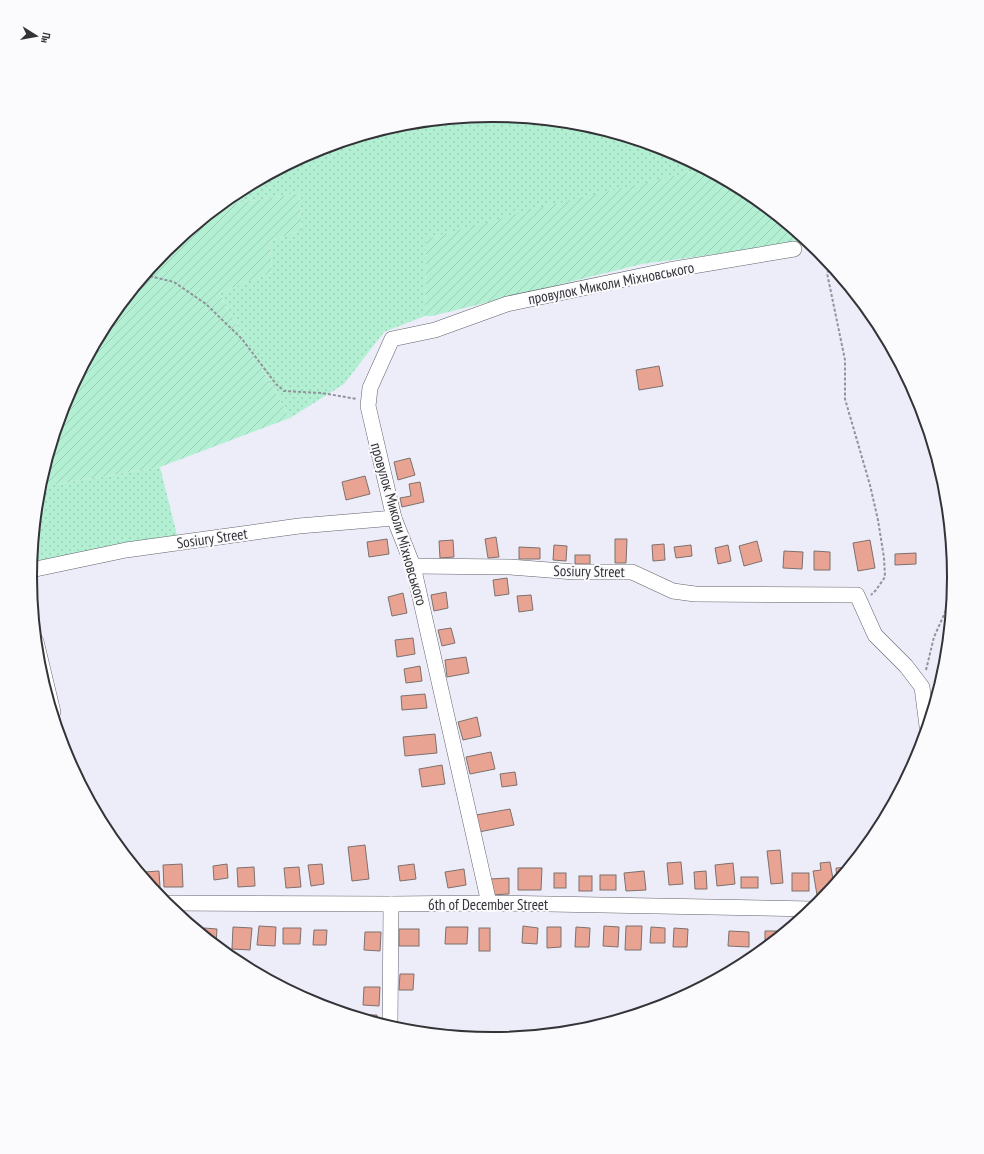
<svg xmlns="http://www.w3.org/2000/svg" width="984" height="1154" viewBox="0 0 984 1154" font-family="'PT Sans Narrow',sans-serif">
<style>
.grass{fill:url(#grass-dots)}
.garden{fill:url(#garden-furrows)}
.building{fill:#e9a393;stroke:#7d706d}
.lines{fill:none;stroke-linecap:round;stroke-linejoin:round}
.minor-casing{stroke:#62636d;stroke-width:16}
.path{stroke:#92929a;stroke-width:2;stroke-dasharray:3 2;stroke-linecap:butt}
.minor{stroke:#fff;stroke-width:15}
.labels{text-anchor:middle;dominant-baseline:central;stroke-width:4;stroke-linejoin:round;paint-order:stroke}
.street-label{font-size:15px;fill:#333338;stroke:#fbfbfe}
.rim{fill:none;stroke:#333338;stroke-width:2}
</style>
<defs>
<pattern id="grass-dots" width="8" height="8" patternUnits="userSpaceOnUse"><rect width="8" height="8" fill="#b3f0d3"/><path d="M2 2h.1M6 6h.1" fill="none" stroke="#9aceb6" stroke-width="1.8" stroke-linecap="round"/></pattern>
<pattern id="garden-furrows" width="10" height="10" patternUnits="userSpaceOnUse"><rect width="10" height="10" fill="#b3f0d3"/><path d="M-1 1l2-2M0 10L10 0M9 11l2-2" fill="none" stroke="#9aceb6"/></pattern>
</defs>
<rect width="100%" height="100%" fill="#ededf9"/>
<g class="grass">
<path d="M492 115 582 124 669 150 703 169 426 239 425 316 384 332 344 384 290 418 219 293 272 272 270 241 302 230 299 193 220 206 236 193 315 150 402 124Z"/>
<path d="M160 467 177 535 31 565 39 487Z"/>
</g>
<g class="garden">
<path d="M703 169 749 193 808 242 642 264 432 316H425L426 239 546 206Z"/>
<path d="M299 193 302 230 270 241 272 272 219 293 290 418 160 467 39 487 65 400 108 320 165 250 220 206Z"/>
</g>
<g class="building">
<path d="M659 366 663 386 639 390 636 370Z"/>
<path d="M410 458 415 475 398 480 394 462Z"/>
<path d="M365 476 370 494 346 500 342 482Z"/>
<path d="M420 482 424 502 402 507 400 498 411 496 409 484Z"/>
<path d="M496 537 499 557 488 558 485 539Z"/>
<path d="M387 539 389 554 369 557 367 542Z"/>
<path d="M615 539H627L626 563H615Z"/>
<path d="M453 540 454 557 440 558 439 541Z"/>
<path d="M870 540 875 568 858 571 853 543Z"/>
<path d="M757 541 762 561 744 566 739 546Z"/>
<path d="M664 544 665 560 653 561 652 545Z"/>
<path d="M554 545 567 546 566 561 553 560Z"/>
<path d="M691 545 692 556 676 558 674 547Z"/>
<path d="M728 545 731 561 718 564 715 548Z"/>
<path d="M519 547 540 548V559H519Z"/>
<path d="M784 551 803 552 802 569 783 568Z"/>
<path d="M814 551 830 552V570H814Z"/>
<path d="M916 553V564L895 565V554Z"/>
<rect x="575" y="555" width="15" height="9"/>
<path d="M507 578 509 594 495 596 493 580Z"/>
<path d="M446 592 448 608 434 611 431 595Z"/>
<path d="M403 593 407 613 392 616 388 597Z"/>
<path d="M531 595 533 610 519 612 517 596Z"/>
<path d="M451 628 455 643 442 646 438 630Z"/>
<path d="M413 638 415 654 397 657 395 640Z"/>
<path d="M466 657 469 673 447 677 445 660Z"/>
<path d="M420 666 422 681 406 683 404 669Z"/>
<path d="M425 694 427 708 402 710 401 696Z"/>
<path d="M477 717 481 736 463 740 458 722Z"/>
<path d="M435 734 437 753 405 756 403 737Z"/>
<path d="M491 752 495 769 470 774 466 757Z"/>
<path d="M442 765 445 784 422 787 419 769Z"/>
<path d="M515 772 517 785 502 787 500 774Z"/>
<path d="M510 809 514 825 479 832 476 815Z"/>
<path d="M365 845 369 879 352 881 348 847Z"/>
<path d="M780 850 783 883 771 884 767 851Z"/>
<path d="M681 862 683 884 669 885 667 863Z"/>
<path d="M830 862 834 885 827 893 817 895 813 871 821 870 820 863Z"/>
<path d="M733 863 735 884 717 886 715 865Z"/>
<path d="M182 864 183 887H164L163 865Z"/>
<path d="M227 864 228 878 214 880 213 866Z"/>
<path d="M322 864 324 884 311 886 308 865Z"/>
<path d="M414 864 416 879 400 881 398 866Z"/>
<path d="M254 867 255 886 238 887 237 868Z"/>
<path d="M299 867 301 887 286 888 284 868Z"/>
<path d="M849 867 837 881 836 868Z"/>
<path d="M518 868H542L541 890H518Z"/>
<path d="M464 869 466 885 448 888 445 872Z"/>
<path d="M159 871 160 887 152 888 145 878 144 872Z"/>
<path d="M644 871 646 890 626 891 624 873Z"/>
<path d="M706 871 707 889H695L694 872Z"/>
<rect x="554" y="873" width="12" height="15"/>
<rect x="792" y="873" width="17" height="18"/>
<rect x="600" y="875" width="16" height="15"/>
<rect x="579" y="876" width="13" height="15"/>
<rect x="741" y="877" width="17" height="11"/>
<path d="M509 878V894L490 895V879Z"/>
<path d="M259 926 276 927 275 946 257 945Z"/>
<path d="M523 926 538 928 537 944 522 943Z"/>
<path d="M604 926 619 927 618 947 603 946Z"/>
<path d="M626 926H642L641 950H625Z"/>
<path d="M233 927 252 928 250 950 232 949Z"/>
<path d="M446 927H468L467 944H445Z"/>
<path d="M547 927H561V947L547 948Z"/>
<path d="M576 927 590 928 589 947H575Z"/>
<path d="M651 927 665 928V943H650Z"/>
<path d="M204 928 217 929 216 945 204 935Z"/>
<path d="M283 928H301L300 944H283Z"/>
<rect x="479" y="928" width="11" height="23"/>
<path d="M674 928 688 929 687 947H673Z"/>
<rect x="399" y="929" width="20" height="17"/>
<path d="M314 930H327L326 945H313Z"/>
<path d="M729 931 749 932V947L728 946Z"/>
<path d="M765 931H779V936L765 947Z"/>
<path d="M365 932H381L380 951 364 950Z"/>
<path d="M400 974H414L413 990H399Z"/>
<path d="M364 987H380L379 1006 363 1005Z"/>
<path d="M363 1015H377V1023L363 1018Z"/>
</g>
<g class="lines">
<g class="minor-casing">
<g id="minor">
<path d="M413 566 510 567 575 572H632L673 591 695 594 857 595 875 635 906 666 922 687 927 726"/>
<path d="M31 570 126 550 299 526 394 518"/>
<path d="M36 641 53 712"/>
<path d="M165 903 391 904 489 903 812 909"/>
<path d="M489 903 413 566 394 518 368 406 370 388 392 339 435 330 507 304 669 270 794 249"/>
<path d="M390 1027 391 904"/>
</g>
</g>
<g class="path">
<path d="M807 248H815"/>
<path d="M832 266 827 273 845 360V399L870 485 878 520 884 558 885 577 876 590 871 595"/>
<path d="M145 275 174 282 206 304 242 339 276 384 284 391 322 393 357 399"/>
<path d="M926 670 934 637 952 597"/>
</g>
<use href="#minor" class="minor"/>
</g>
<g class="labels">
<g class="street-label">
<text transform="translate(611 283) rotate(-11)">провулок Миколи Міхновського</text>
<text transform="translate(399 524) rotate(74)">провулок Миколи Міхновського</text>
<text transform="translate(212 538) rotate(-8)">Sosiury Street</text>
<text transform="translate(589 571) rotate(1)">Sosiury Street</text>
<text x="488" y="904">6th of December Street</text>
</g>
</g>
<path d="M0 0H984V1154H0ZM37 577a455 455 0 1 1 910 0a455 455 0 1 1-910 0Z" fill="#fbfbfe" fill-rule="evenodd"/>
<path class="rim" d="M37 577a455 455 0 1 1 910 0a455 455 0 1 1-910 0Z"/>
<g transform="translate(36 36) rotate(101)" stroke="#fbfbfe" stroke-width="3" paint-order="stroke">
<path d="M0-3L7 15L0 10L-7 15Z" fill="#333338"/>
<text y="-6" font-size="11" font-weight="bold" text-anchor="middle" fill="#333338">Пн</text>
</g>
</svg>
